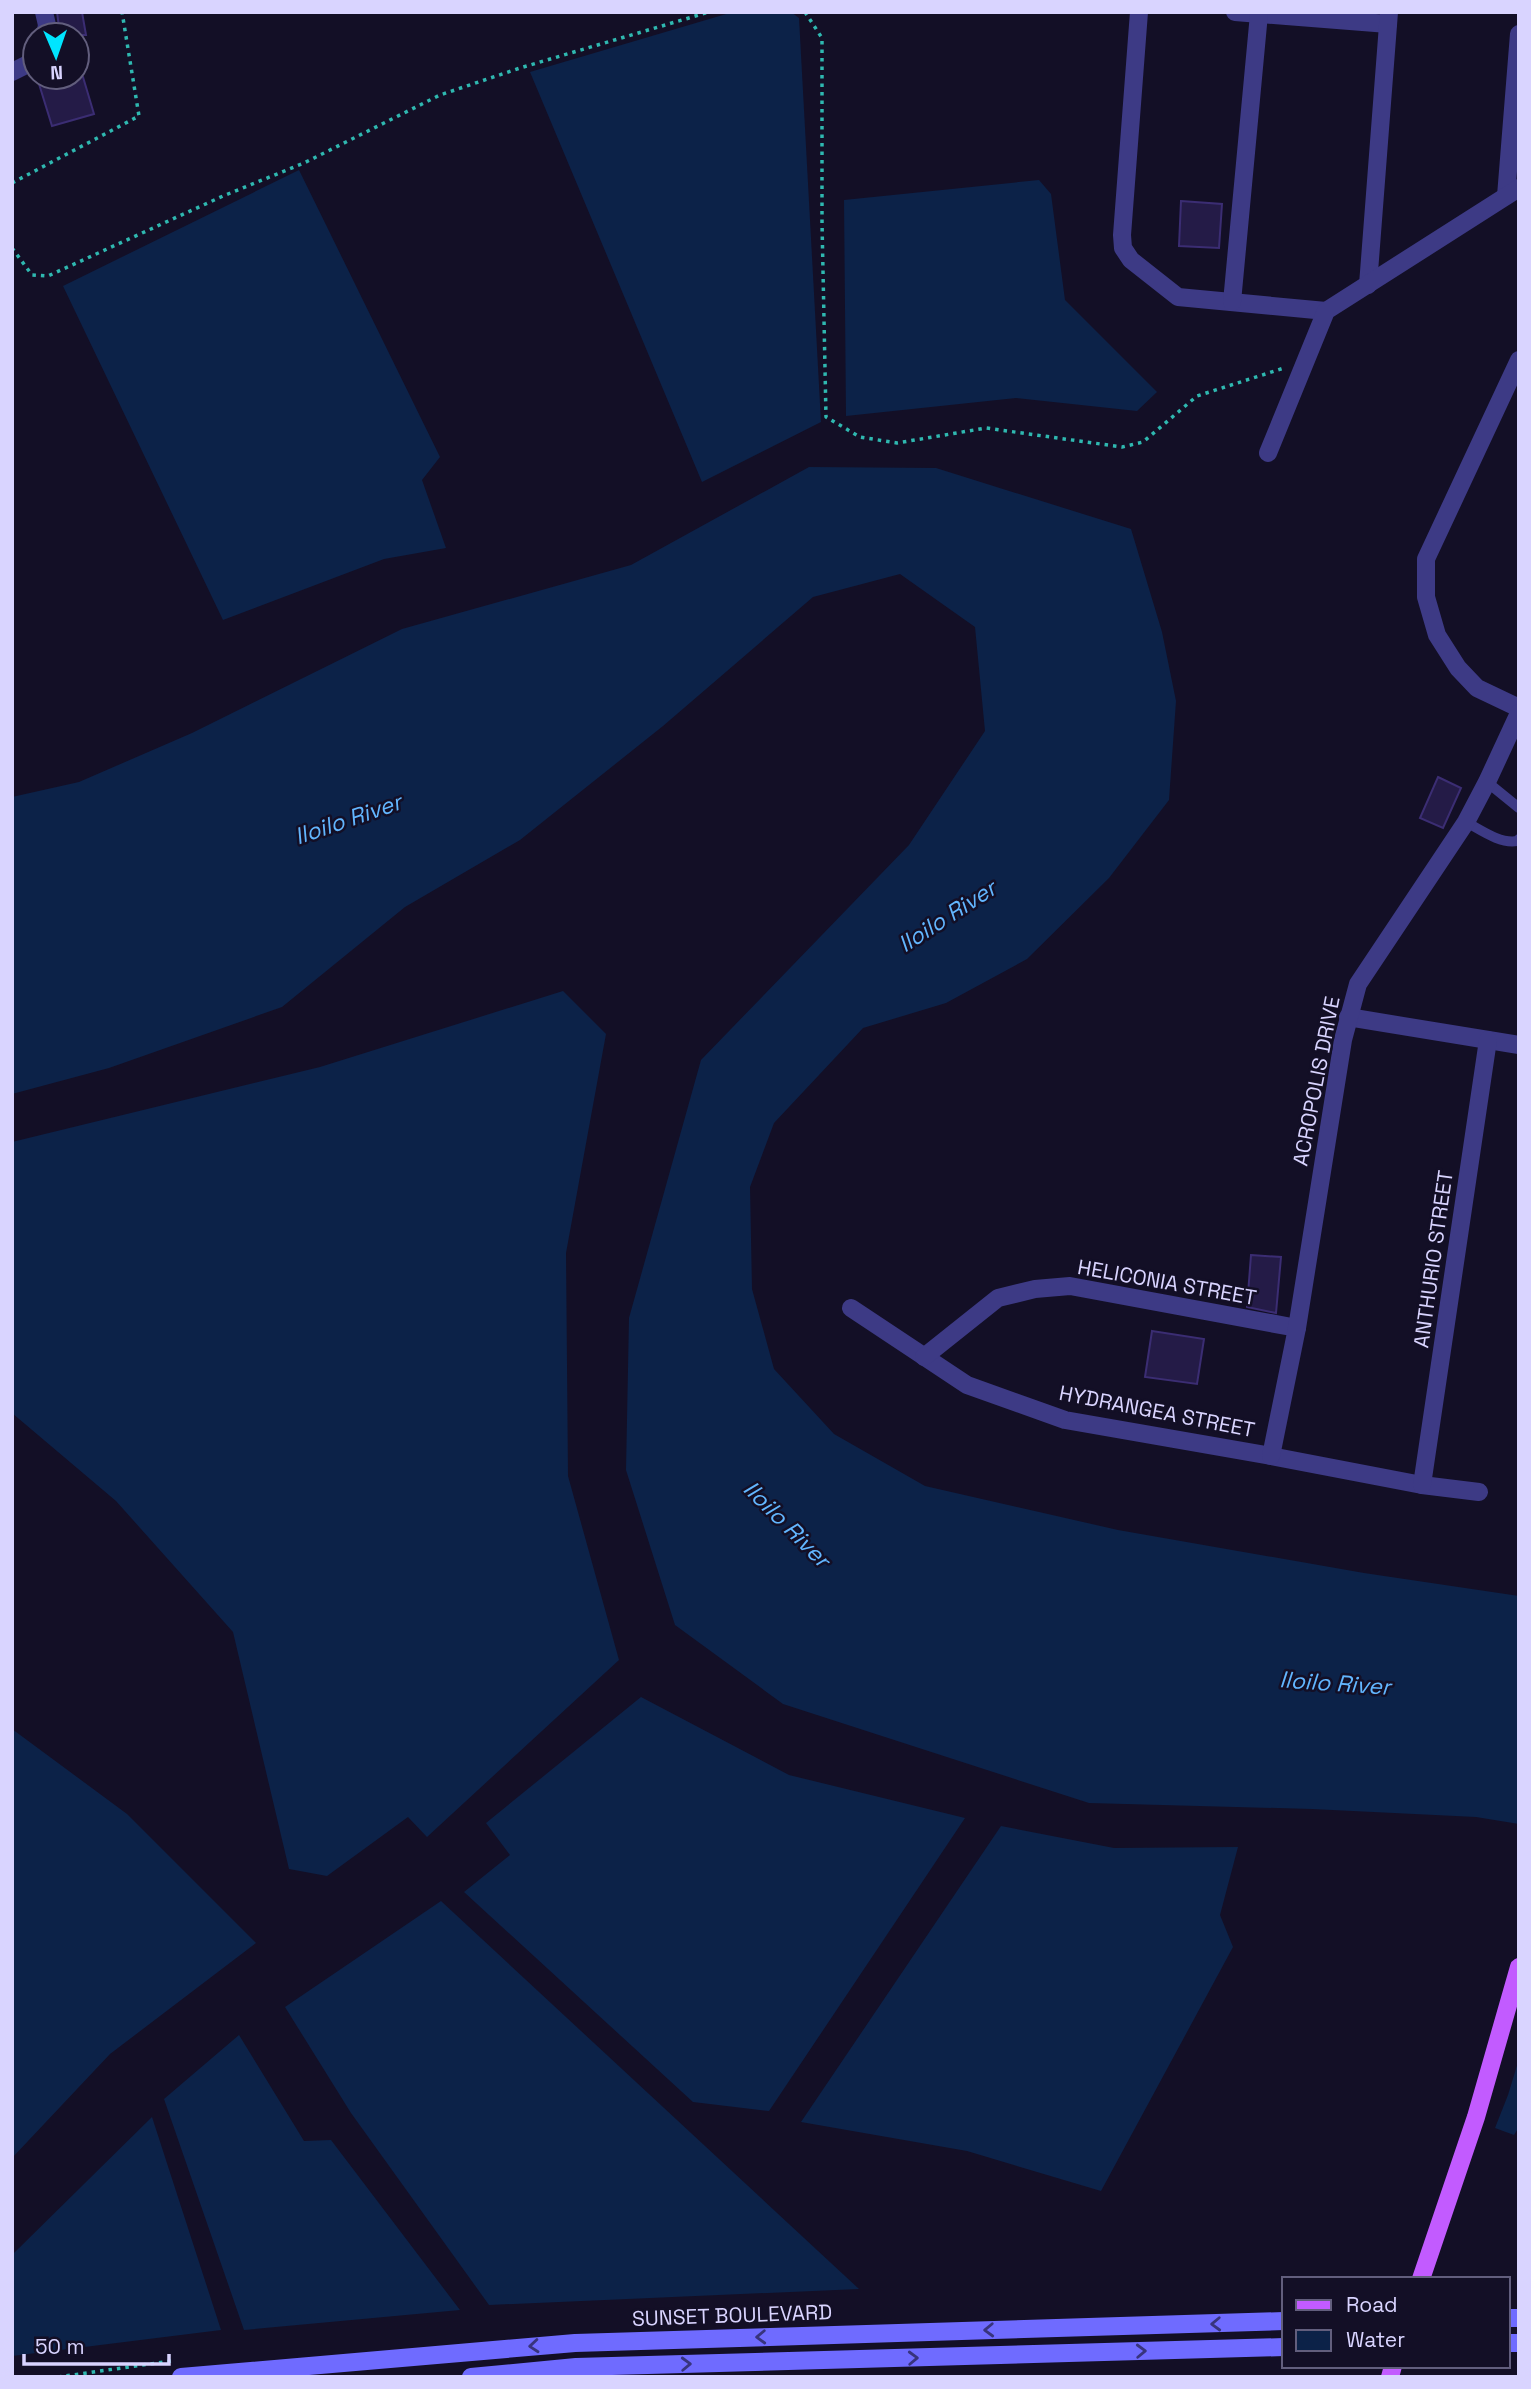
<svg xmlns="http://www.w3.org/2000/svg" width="1531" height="2389" viewBox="0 0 1531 2389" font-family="'Space Grotesk',sans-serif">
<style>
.water{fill:#0c2248}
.building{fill:#241b47;stroke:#3b2d73;stroke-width:2}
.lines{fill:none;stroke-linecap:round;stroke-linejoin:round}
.path{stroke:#2fb8b0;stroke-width:3.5;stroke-dasharray:3.5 5;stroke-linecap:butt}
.service{stroke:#3d3a85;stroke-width:10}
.minor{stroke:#3d3a85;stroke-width:18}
.secondary{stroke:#6f6bff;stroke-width:18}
.primary{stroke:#c25bff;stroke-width:18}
.oneway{stroke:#38347d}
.labels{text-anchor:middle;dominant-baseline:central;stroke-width:5;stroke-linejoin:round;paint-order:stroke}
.street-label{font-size:21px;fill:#d9d4ff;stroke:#130f26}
.water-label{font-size:23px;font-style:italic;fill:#62b6ff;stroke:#130f26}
</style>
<rect width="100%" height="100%" fill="#130f26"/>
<g class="water">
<path d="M733 12H791L799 18 821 422 702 482 530 72Z"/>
<path d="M299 170 440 457 422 480 446 548 384 559 223 620 63 286Z"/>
<path d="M1039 180 1051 194 1065 300 1157 392 1137 411 1016 398 846 416 844 200Z"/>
<path d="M809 467 936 468 1131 529 1162 632 1176 701 1169 800 1109 878 1027 959 946 1003 863 1028 774 1123 750 1187 752 1289 774 1369 834 1434 925 1486 1118 1530 1364 1573 1519 1596V1824L1476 1817 1312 1809 1089 1803 783 1704 675 1625 626 1470 629 1318 701 1060 909 845 985 731 975 627 900 574 813 597 663 726 520 840 405 907 282 1007 109 1068 12 1094V797L79 782 192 733 402 629 631 565Z"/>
<path d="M563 991 606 1034 566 1253 568 1476 619 1660 427 1837 408 1817 327 1876 289 1869 233 1632 116 1501 12 1413V1142L320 1067Z"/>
<path d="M641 1697 789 1775 965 1818 769 2111 693 2102 464 1892 510 1855 486 1823Z"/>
<path d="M12 1729 127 1814 256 1943 110 2054 12 2158Z"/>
<path d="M1001 1826 1114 1848 1238 1847 1220 1915 1233 1947 1101 2191 967 2151 801 2122Z"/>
<path d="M441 1901 859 2289 489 2305 351 2113 285 2007Z"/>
<path d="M239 2035 304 2141 331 2140 460 2310 244 2330 164 2099Z"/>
<path d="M1519 2059V2127L1514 2135 1495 2128 1508 2095Z"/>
<path d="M152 2117 221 2330 12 2356V2255Z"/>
</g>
<g class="building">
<path d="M57 12H82L86 35H60Z"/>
<path d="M64 77H83L94 114 52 126 39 84Z"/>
<path d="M1181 201 1222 204 1219 248 1179 246Z"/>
<path d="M1438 777 1461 788 1443 828 1420 818Z"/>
<path d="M1251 1255 1281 1257 1276 1313 1247 1307Z"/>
<path d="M1152 1331 1204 1339 1197 1384 1145 1377Z"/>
</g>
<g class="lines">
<g class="path">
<path d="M805 12 822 38V222L826 417 860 437 897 443 986 428 1122 447 1143 442 1197 396 1284 368"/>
<path d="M12 183 139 116 122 12"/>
<path d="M12 248 32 275 48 276 223 196 304 163 440 95 520 68 709 12"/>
<path d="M58 2377 171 2361"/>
</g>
<g class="service">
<path d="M1487 782 1519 808"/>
<path d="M1466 822C1481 830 1500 844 1517 841L1519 839"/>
</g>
<g class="minor">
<path d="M44 12 47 25 45 35"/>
<path d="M1139 12 1122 235 1123 248 1131 260 1178 297 1326 311"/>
<path d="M1235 12 1388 24"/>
<path d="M12 72 30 63 35 57"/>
<path d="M1506 196 1519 34"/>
<path d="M1368 285 1389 12"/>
<path d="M1232 302 1259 14"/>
<path d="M1519 360 1426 559V597L1437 635 1458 668 1477 688 1519 708"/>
<path d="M1268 453 1326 311 1519 188"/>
<path d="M1348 1017 1519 1045"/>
<path d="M851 1308 967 1385 1065 1420 1271 1456 1422 1485 1479 1492"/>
<path d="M924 1357 998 1298 1035 1289 1070 1286 1297 1328"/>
<path d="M1271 1456 1297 1328 1343 1040 1358 984 1466 822 1487 782 1519 713"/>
<path d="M1422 1485 1488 1040"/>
</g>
<g class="secondary">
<path d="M1508 2318H1519"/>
<path d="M1508 2343H1519"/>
<path d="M181 2377 575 2343 1284 2321"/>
<path d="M471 2377 576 2367 1284 2347"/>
</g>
<g class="primary">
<path d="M1421 2279 1476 2117 1519 1967"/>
<path d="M1390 2377 1393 2366"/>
</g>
</g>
<defs><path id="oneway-chevron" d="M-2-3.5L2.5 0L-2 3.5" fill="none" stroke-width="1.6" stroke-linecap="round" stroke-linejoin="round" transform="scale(1.75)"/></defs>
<g class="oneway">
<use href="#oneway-chevron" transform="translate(1216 2324) rotate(178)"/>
<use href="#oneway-chevron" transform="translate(989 2330) rotate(178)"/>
<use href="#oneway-chevron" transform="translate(761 2337) rotate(178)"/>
<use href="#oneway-chevron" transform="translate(534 2346) rotate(175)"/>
<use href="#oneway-chevron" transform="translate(1141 2351) rotate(-2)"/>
<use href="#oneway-chevron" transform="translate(913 2358) rotate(-2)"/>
<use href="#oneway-chevron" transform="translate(686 2364) rotate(-2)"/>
</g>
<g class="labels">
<g class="street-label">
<text transform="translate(1316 1081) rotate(-79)">ACROPOLIS DRIVE</text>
<text transform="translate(1433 1259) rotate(-82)">ANTHURIO STREET</text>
<text transform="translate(1167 1282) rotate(10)">HELICONIA STREET</text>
<text transform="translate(1157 1411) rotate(11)">HYDRANGEA STREET</text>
<text transform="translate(732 2315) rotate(-2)">SUNSET BOULEVARD</text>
</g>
<g class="water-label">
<text transform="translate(348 819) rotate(-19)">Iloilo River</text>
<text transform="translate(947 916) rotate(-33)">Iloilo River</text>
<text transform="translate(787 1524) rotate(45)">Iloilo River</text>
<text transform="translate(1335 1683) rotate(4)">Iloilo River</text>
</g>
</g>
<rect width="1531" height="2389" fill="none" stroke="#d9d4ff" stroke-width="28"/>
<rect x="1282" y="2277" width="228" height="91" fill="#130f26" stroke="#625e7d" stroke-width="2"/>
<rect x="1296" y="2300" width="35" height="10" fill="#c25bff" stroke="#625e7d" stroke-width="2"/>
<text x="1346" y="2312" font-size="21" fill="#d9d4ff">Road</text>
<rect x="1296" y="2330" width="35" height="21" fill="#0c2248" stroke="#625e7d" stroke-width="2"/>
<text x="1346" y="2347" font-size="21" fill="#d9d4ff">Water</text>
<g transform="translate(56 56) rotate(178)"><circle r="33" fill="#130f26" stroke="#625e7d" stroke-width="2"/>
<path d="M0-5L12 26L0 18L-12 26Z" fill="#00e5ff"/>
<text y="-10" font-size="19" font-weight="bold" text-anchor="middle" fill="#d9d4ff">N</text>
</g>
<path d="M24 2354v10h145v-10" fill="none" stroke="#d9d4ff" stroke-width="3.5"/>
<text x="35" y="2354" font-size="21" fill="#d9d4ff" stroke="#130f26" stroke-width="5" paint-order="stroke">50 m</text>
</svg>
